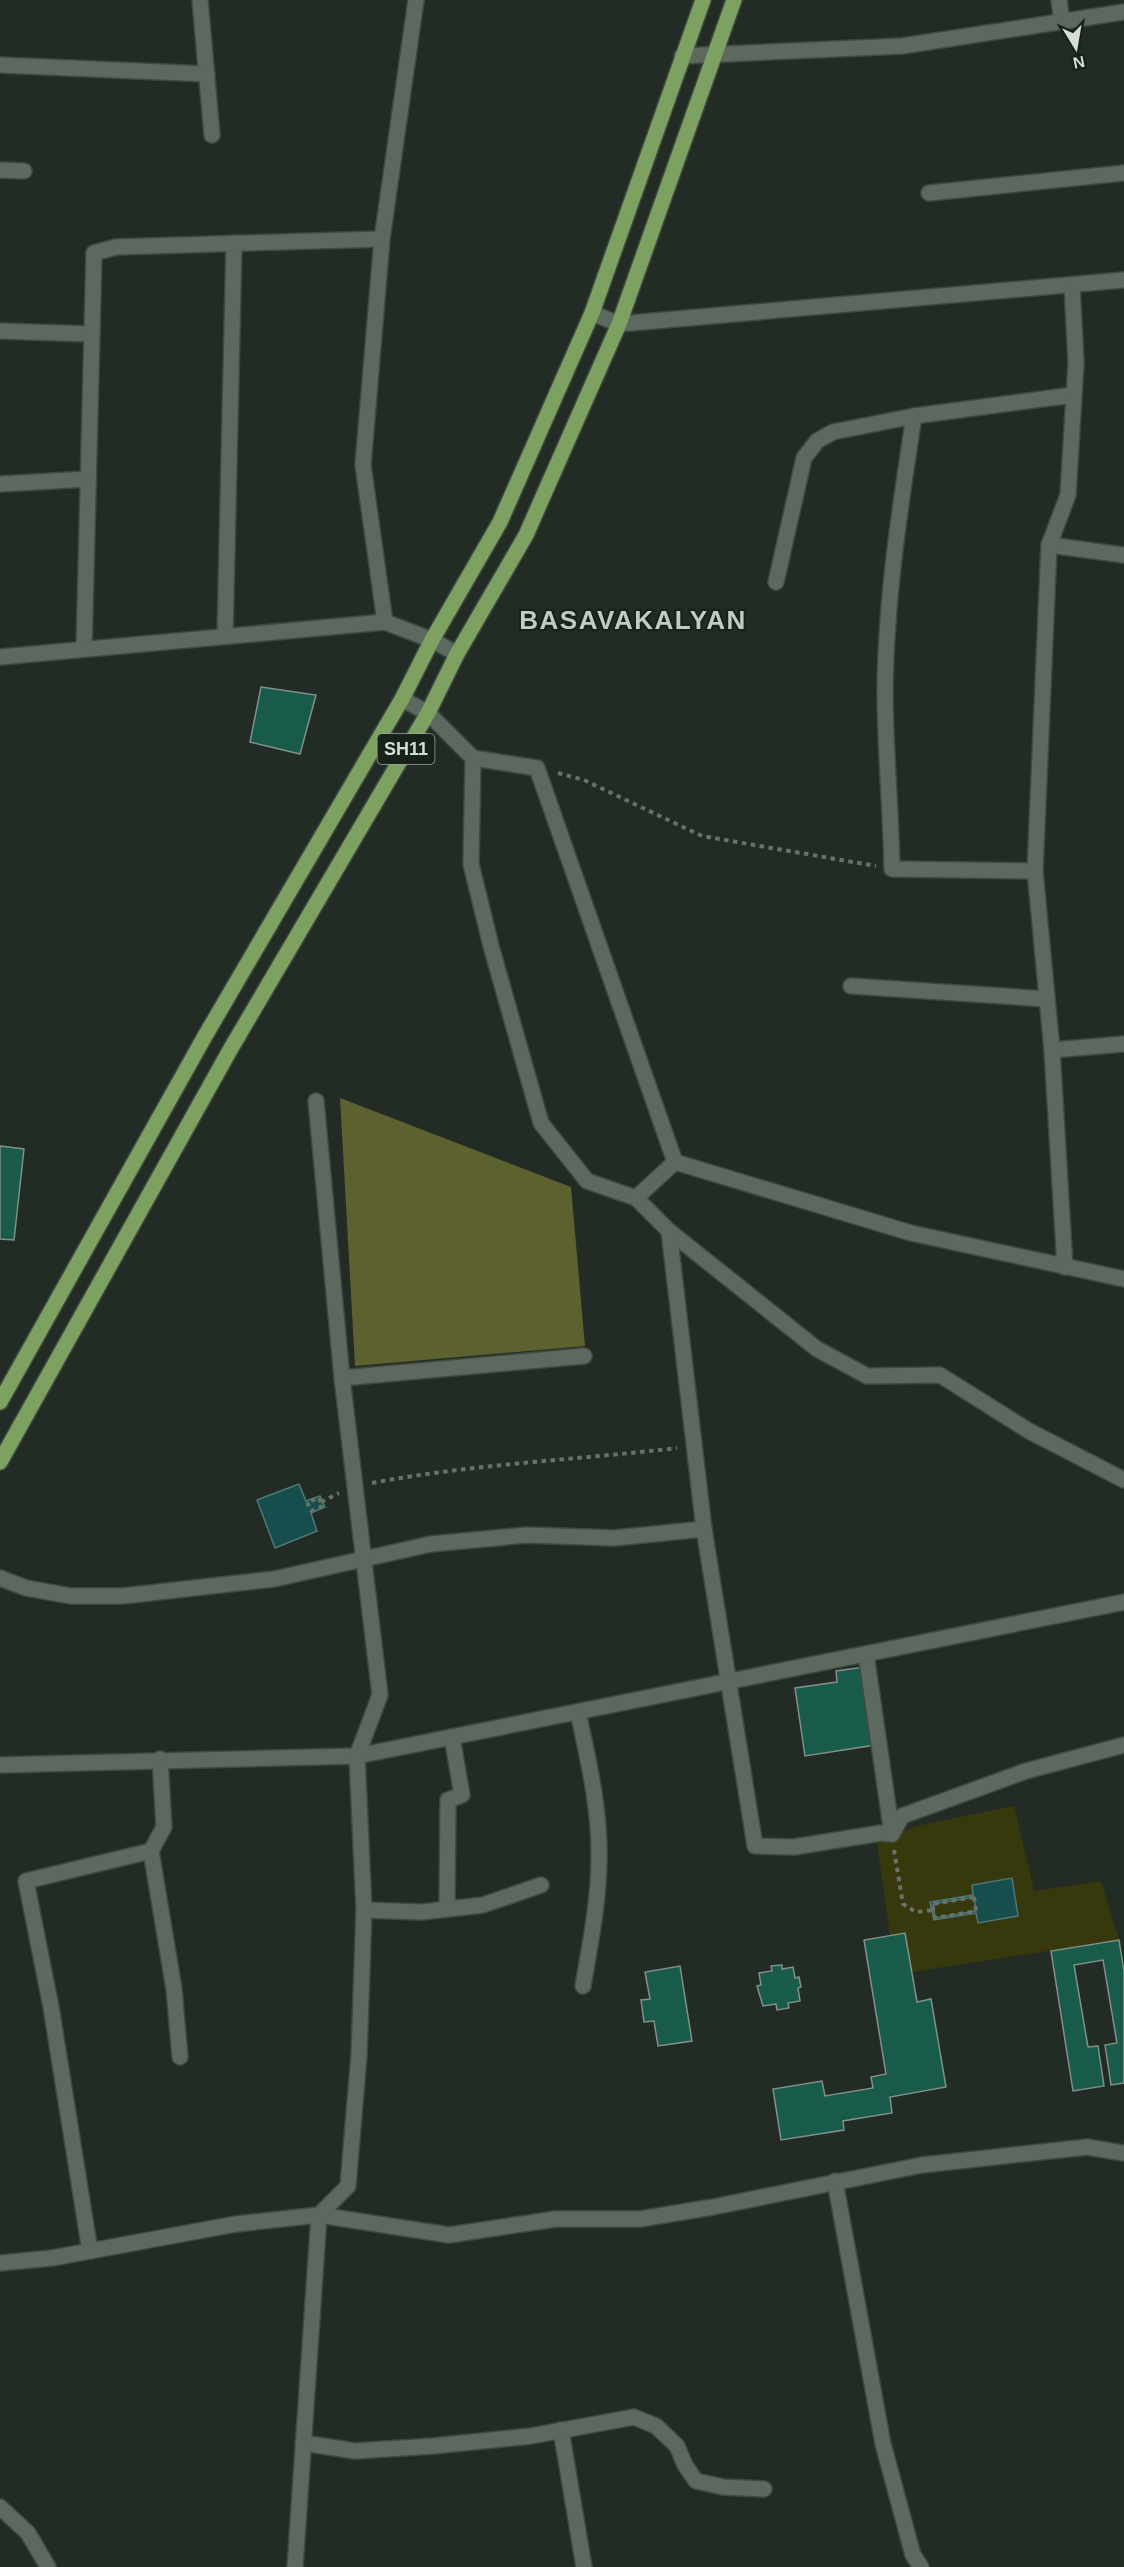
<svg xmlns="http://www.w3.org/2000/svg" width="1124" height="2567" viewBox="0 0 1124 2567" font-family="Helvetica,sans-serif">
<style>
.green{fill:#37390c}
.forest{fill:#5d602f}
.water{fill:#164d4d;stroke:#507876;stroke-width:1.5;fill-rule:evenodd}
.building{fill:#195b4b;stroke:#81908b;stroke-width:1.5}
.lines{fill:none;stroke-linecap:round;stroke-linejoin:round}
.minor-casing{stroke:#404842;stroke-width:18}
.major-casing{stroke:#404842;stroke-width:18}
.path{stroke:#68716a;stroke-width:4;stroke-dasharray:4.5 4.5;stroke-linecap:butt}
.minor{stroke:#5d685f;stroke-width:15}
.major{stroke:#7ca161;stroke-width:15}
.labels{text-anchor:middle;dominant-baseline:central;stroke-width:4.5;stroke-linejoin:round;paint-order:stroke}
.shield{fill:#18221b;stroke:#9da49f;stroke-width:1.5}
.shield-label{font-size:18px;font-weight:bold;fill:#d6dcd7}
.district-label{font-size:26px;font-weight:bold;letter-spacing:1.5px;fill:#c0ccc3;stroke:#18221b}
</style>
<rect width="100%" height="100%" fill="#222c24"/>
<path class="green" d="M1014 1806 1034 1891 1101 1881 1119 1940 912 1972 905 1933 890 1935 877 1842 916 1826Z"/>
<path class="forest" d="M340 1098 571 1187 585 1346 355 1366Z"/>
<g class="water">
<path d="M299 1484 306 1501 320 1496 325 1507 311 1513 317 1531 275 1548 257 1500Z"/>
<path d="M1012 1878 1018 1916 978 1923 976 1913 934 1920 930 1902 973 1895 972 1885ZM974 1897 976 1911 935 1918 933 1904Z"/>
</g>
<g class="building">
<path d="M261 687 316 695 300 754 250 742Z"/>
<path d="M0 1146 24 1149 14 1240 0 1239Z"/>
<path d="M864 1667 875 1745 805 1756 795 1688 837 1682 836 1671Z"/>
<path d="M905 1933 917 2002 931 1999 946 2087 890 2097 892 2113 843 2121 844 2130 781 2140 773 2089 822 2081 825 2096 873 2088 871 2077 886 2074 864 1940Z"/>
<path d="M1119 1940 1124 1971V2083L1111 2085 1110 2078 1105 2045 1117 2043 1103 1960 1074 1965 1088 2047 1098 2046 1104 2086 1073 2091 1051 1951Z"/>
<path d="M782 1965V1969L793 1967 795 1978 799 1977 801 1987 798 1988 800 2001 788 2003 789 2008 777 2010 776 2004 763 2006 757 1986 761 1985 759 1973 772 1971 771 1966Z"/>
<path d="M680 1966 692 2041 658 2046 654 2021 644 2022 641 2000 650 1999 645 1972Z"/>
</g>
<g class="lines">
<g class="minor-casing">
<g id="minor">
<path d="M200 0 212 135"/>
<path d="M1059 0 1062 22"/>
<path d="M682 56 902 46 1124 12"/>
<path d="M0 65 207 74"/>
<path d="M0 170 24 171"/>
<path d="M929 193 1124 173"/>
<path d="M592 313 619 324 1124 280"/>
<path d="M0 331 92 334"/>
<path d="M914 416C900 507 886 598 885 690 885 749 891 809 892 869L1035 871"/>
<path d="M0 484 88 479"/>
<path d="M1049 545 1124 555"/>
<path d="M776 582 804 458 817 441 833 432 914 416 1073 395"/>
<path d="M385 622 363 465 382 239 416 0"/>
<path d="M225 636 234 243"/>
<path d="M84 649 94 253 116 247 382 239"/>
<path d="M0 657 385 622 432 640 457 654"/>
<path d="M402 699 428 713 473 758 471 864 491 946 541 1123 587 1181 636 1198 669 1231 817 1349 867 1376 940 1375 1029 1431 1124 1480"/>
<path d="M473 758 537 768 675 1162"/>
<path d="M851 986 1047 999"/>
<path d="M1052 1050 1124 1044"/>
<path d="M636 1198 675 1162 911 1233 1124 1279"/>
<path d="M669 1231 704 1529 755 1846 794 1847 881 1833 892 1834 902 1816 1026 1771 1124 1745"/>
<path d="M1065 1267 1052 1050 1035 871 1049 545 1068 495 1076 363 1072 285"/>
<path d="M342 1378 584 1356"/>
<path d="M0 1578 26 1588 71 1596H123L274 1579 431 1544 527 1535 614 1538 704 1529"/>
<path d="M866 1654 892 1834"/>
<path d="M578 1712C588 1759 600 1809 599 1858 599 1901 590 1944 583 1986"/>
<path d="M0 1765 357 1756 1124 1602"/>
<path d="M151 1851 164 1827 160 1759"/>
<path d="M447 1909 448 1800 462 1795 452 1737"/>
<path d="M364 1910 422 1912 483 1905 541 1885"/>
<path d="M835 2181 883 2444 913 2555 921 2567"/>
<path d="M90 2251 51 2007 26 1881 151 1851 174 1989 180 2057"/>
<path d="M0 2263 52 2258 236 2224 319 2215 449 2235 556 2219H640L713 2207 922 2165 1087 2147 1124 2153"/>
<path d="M561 2430 584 2567"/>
<path d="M303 2443 355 2451 433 2446 531 2436 634 2417 656 2426 677 2446 685 2465 696 2481 723 2487 764 2489"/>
<path d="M0 2507 28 2533 48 2567"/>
<path d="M295 2567 319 2215 348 2186 359 2055 364 1910 357 1756 380 1695 342 1378 316 1101"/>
</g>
</g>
<g class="major-casing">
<g id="major">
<path d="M0 1402 205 1036 402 699 432 640 500 522 592 313 703 0"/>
<path d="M0 1462 230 1050 428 713 457 654 526 535 619 324 734 0"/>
</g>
</g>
<g class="path">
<path d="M558 773 584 780 702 836 876 866"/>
<path d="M372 1483C473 1464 575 1460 677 1448"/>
<path d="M319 1498 323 1506 311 1511 307 1502Z"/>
<path d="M321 1502 339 1493"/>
<path d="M894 1850 903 1904 916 1912 934 1910"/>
<path d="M974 1897 976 1911 935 1918 932 1904Z"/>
</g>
<use href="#minor" class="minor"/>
<use href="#major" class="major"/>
</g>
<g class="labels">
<rect class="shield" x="377.5" y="734" width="57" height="30" rx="4.5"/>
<g class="shield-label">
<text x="406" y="749">SH11</text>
</g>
<g class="district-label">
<text x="633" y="620">BASAVAKALYAN</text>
</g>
</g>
<g transform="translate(1076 48) rotate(169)" stroke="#18221b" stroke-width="4.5" paint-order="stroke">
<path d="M0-4.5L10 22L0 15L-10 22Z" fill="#d6dcd7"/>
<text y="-9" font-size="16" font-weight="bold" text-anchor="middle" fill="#d6dcd7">N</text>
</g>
</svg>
